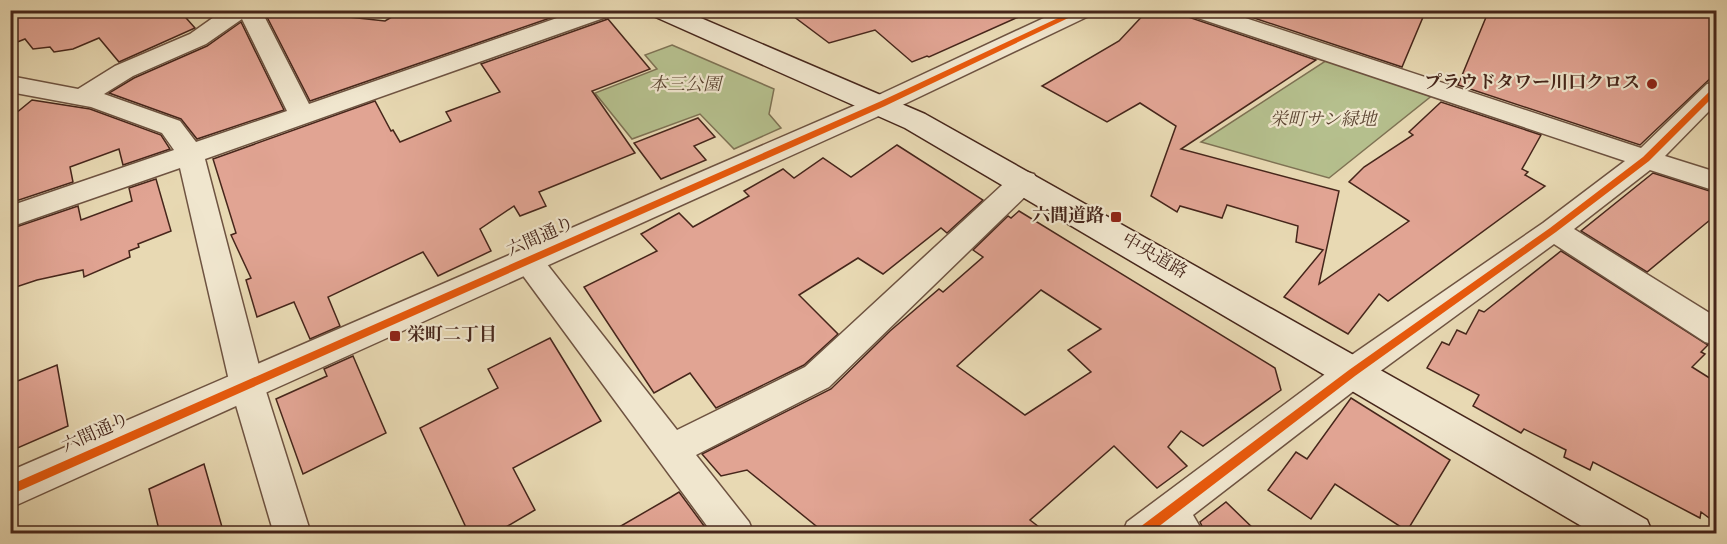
<svg xmlns="http://www.w3.org/2000/svg" width="1727" height="544" viewBox="0 0 1727 544" font-family="'Sorts Mill Goudy','Noto Serif JP',serif">
<style>
.green{fill:#b5bf8d;stroke:#7e7254;stroke-width:1.5}
.building{fill:#e1a493;stroke:#46261b;stroke-width:1.5;fill-rule:evenodd}
.lines{fill:none;stroke-linecap:round;stroke-linejoin:round}
.minor-casing{stroke:#6e5341;stroke-width:3}
.tertiary-casing{stroke:#6e5341;stroke-width:3}
.secondary-casing{stroke:#46261b;stroke-width:3}
.minor{fill:#f0e6ce;fill-rule:evenodd}
.tertiary{fill:#f0e6ce;fill-rule:evenodd}
.secondary{fill:#f0e6ce;fill-rule:evenodd}
.cycleway-casing{stroke:#f0e6ce;stroke-width:4}
.cycleway{fill:#e8590c;fill-rule:evenodd}
.poi-dot{fill:#8f2418;stroke:#f0e6ce;stroke-width:2}
.labels{text-anchor:middle;dominant-baseline:central;stroke-width:4.5;stroke-linejoin:round;paint-order:stroke}
.poi-label{font-size:18px;font-weight:bold;fill:#46261b;stroke:#f0e6ce;text-anchor:end}
.park-label{font-size:18px;font-style:italic;fill:#5c4532;stroke:#f0e6ce}
.street-label{font-size:18px;fill:#46261b;stroke:#f0e6ce}
</style>
<rect width="100%" height="100%" fill="#e8d9b3"/>
<filter id="stains"><feTurbulence type="fractalNoise" baseFrequency=".00333" numOctaves="4"/><feColorMatrix values="0 0 0 0 .2 0 0 0 0 .09 0 0 0 0 .02 0 0 0 .5 -.17"/></filter>
<radialGradient id="worn" r=".72"><stop offset=".6" stop-color="#630" stop-opacity="0"/><stop offset="1" stop-color="#630" stop-opacity=".3"/></radialGradient>
<g class="green">
<path d="M672 45 774 89 769 114 781 128 734 149 700 114 632 139 595 93 657 69 645 55Z"/>
<path d="M1327 60 1434 94 1329 178 1201 142Z"/>
</g>
<g class="building">
<path d="M10 10H179L195 28 119 62 99 38 73 49 54 52 50 47 33 49 25 39 10 45Z"/>
<path d="M284 10 385 21 404 10H548L553 17 310 101 267 17Z"/>
<path d="M785 10H1034L929 57 927 56 912 62 875 30 829 43Z"/>
<path d="M1148 10H1184L1188 17 1316 60 1181 149 1339 191 1319 284 1409 221 1349 182 1364 167 1413 135 1409 132 1441 102 1541 135 1522 169 1528 172 1525 175 1545 186 1388 301 1379 294 1348 334 1284 297 1323 250 1296 242 1298 226 1227 205 1222 218 1180 206 1177 212 1151 196 1176 126 1140 103 1107 122 1042 86 1119 41Z"/>
<path d="M1230 10H1426L1402 67Z"/>
<path d="M1489 10H1716V73L1640 145 1458 85Z"/>
<path d="M608 19 650 69 592 91 635 153 539 192 546 206 520 216 514 206 480 229 491 251 438 276 423 252 328 297 340 326 310 339 294 302 257 317 246 280 251 278 231 235 236 233 213 159 375 101 391 131 393 130 400 142 451 121 446 112 500 92 481 64Z"/>
<path d="M241 22 284 110 197 139 181 119 109 93 134 78 207 46Z"/>
<path d="M32 100 90 109 161 135 170 149 123 165 119 149 70 167 73 182 10 203V118Z"/>
<path d="M698 118 715 137 694 146 706 160 661 179 634 143Z"/>
<path d="M897 145 983 200 947 233 941 228 883 274 858 258 799 295 838 334 804 365 716 408 690 373 654 393 584 287 657 251 641 234 679 213 693 227 749 196 744 191 783 169 794 178 823 158 851 177Z"/>
<path d="M1653 173 1716 193V215L1647 272 1581 231Z"/>
<path d="M156 179 171 231 138 244 139 247 129 251 130 257 84 277 83 270 37 280 10 289V229L78 206 81 220 132 201 129 188Z"/>
<path d="M1019 211 1275 368 1281 390 1203 446 1181 431 1168 447 1187 466 1157 488 1114 446 1030 520 1048 534H826L747 470 721 476 702 454 831 389 890 331 939 289 943 292 983 257 973 250 1008 216 1011 218ZM1041 290 1101 329 1068 350 1091 372 1025 415 957 366Z"/>
<path d="M1561 251 1708 345 1701 352 1705 354 1692 367 1716 382V523L1701 512 1700 518 1593 462 1590 470 1564 457 1566 450 1524 429 1521 433 1473 406 1479 395 1427 368 1442 342 1449 345 1457 330 1466 334 1479 310 1484 312Z"/>
<path d="M550 338 601 421 513 468 535 510 494 534H469L420 428 498 388 488 369Z"/>
<path d="M353 356 386 433 303 474 276 399 327 376 324 369Z"/>
<path d="M57 365 68 426 13 450 10 384Z"/>
<path d="M1351 398 1450 460 1407 531 1335 484 1311 519 1268 490 1296 452 1307 459Z"/>
<path d="M204 464 224 534H160L149 489Z"/>
<path d="M679 492 710 534H607L671 497Z"/>
<path d="M1226 502 1259 534H1206L1200 522Z"/>
</g>
<g class="lines">
<g class="minor-casing">
<g id="minor">
<path d="M224 10H261L309 104 580 10H615L612 15 205 159 264 385 311 534H274L230 385 180 168 10 227V206L174 150 162 133 91 107 10 92V76L78 89 115 66 190 34ZM242 19 287 111 196 142 180 121 104 94 133 76 206 44Z"/>
<path d="M1186 10H1221L1641 148 1707 84 1716 82V104L1665 156 1716 172V191L1650 170 1574 229 1716 317V345L1705 342 1554 244 1364 383 1193 515 1204 534H1122L1127 522 1340 363 1543 223 1625 161 1189 15Z"/>
<path d="M1024 171 1034 174 1038 181 1034 188 829 387 696 455 749 522 754 534H713L513 262 517 254 528 251 539 254 677 430 805 367 1014 174Z"/>
</g>
</g>
<g class="tertiary-casing">
<path id="tertiary" d="M1061 10H1094L1091 15 892 110 10 508V471L872 98Z"/>
</g>
<g class="secondary-casing">
<path id="secondary" d="M648 10H682L925 114 1647 520 1653 534H1595L905 128 651 15Z"/>
</g>
<use href="#minor" class="minor"/>
<use href="#tertiary" class="tertiary"/>
<use href="#secondary" class="secondary"/>
<g class="cycleway-casing">
<g id="cycleway">
<path d="M1075 10H1085L885 106 10 495V485L879 102Z"/>
<path d="M1713 88H1716V94L1649 161 1556 232 1355 376 1149 534H1135L1136 530 1349 370 1550 228 1643 157Z"/>
</g>
</g>
<use href="#cycleway" class="cycleway"/>
</g>
<g class="poi-dot">
<circle cx="1652" cy="84" r="6"/>
<rect x="1110" y="211" width="12" height="12" rx="3"/>
<rect x="389" y="330" width="12" height="12" rx="3"/>
</g>
<g class="labels">
<g class="poi-label">
<text x="1640" y="84">プラウドタワー川口クロス</text>
<text x="1104" y="217">六間道路</text>
<text x="407" y="336" text-anchor="start">栄町二丁目</text>
</g>
<g class="park-label">
<text x="685" y="86">本三公園</text>
<text x="1323" y="121">栄町サン緑地</text>
</g>
<g class="street-label">
<text transform="translate(541 238) rotate(-24)">六間通り</text>
<text transform="translate(1154 257) rotate(30)">中央道路</text>
<text transform="translate(96 434) rotate(-24)">六間通り</text>
</g>
</g>
<rect width="1727" height="544" fill="none" stroke="#e8d9b3" stroke-width="36"/>
<rect x="12" y="12" width="1703" height="520" fill="none" stroke="#46261b" stroke-width="3"/>
<rect x="18" y="18" width="1691" height="508" fill="none" stroke="#46261b" stroke-width="1.5"/>
<rect width="100%" height="100%" filter="url(#stains)"/>
<rect width="100%" height="100%" fill="url(#worn)"/>
</svg>
